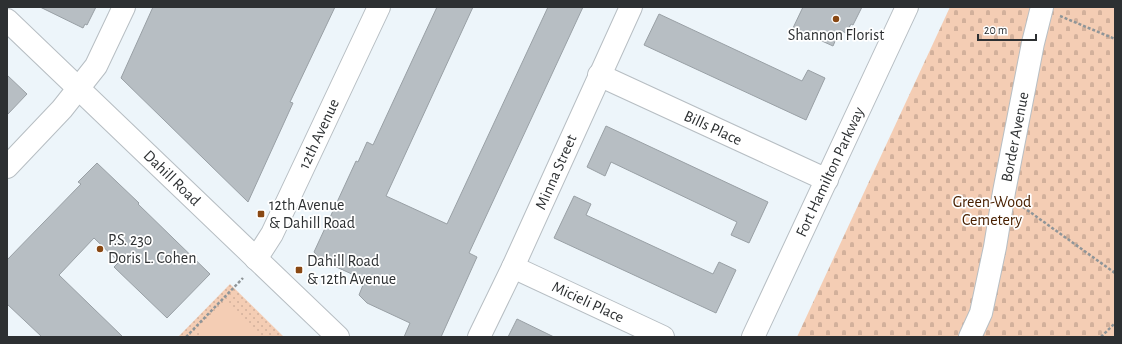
<svg xmlns="http://www.w3.org/2000/svg" width="1122" height="344" viewBox="0 0 1122 344" font-family="'Alegreya Sans',sans-serif">
<style>
.cemetery{fill:url(#cemetery-stones)}
.park{fill:url(#park-dots)}
.garden{fill:#f4cdb4}
.building{fill:#b7bec3;stroke:#99a0a5}
.lines{fill:none;stroke-linecap:round;stroke-linejoin:round}
.minor-casing{stroke:#b7bec3;stroke-width:24}
.major-casing{stroke:#b7bec3;stroke-width:24}
.path{stroke:#8f9598;stroke-width:2.5;stroke-dasharray:3 2;stroke-linecap:butt}
.minor{stroke:#fff;stroke-width:22}
.major{stroke:#fff;stroke-width:22}
.poi-dot{fill:#894813;stroke:#fff;stroke-width:1.5}
.labels{text-anchor:middle;dominant-baseline:central;stroke-width:3.5;stroke-linejoin:round;paint-order:stroke}
.poi-label{font-size:16px;fill:#2d3032;stroke:#fff;text-anchor:start}
.street-label{font-size:16px;fill:#2d3032;stroke:#fff}
.park-label{font-size:16px;fill:#492000;stroke:#fff}
</style>
<defs>
<pattern id="cemetery-stones" width="16" height="16" patternUnits="userSpaceOnUse"><rect width="16" height="16" fill="#f4cdb4"/><path d="M2 7V4a2 2 0 0 1 4 0v3zM10 15v-3a2 2 0 0 1 4 0v3z" fill="#d2b09b"/></pattern>
<pattern id="park-dots" width="8" height="8" patternUnits="userSpaceOnUse"><rect width="8" height="8" fill="#f4cdb4"/><path d="M2 2h.1M6 6h.1" fill="none" stroke="#d2b09b" stroke-width="1.8" stroke-linecap="round"/></pattern>
</defs>
<rect width="100%" height="100%" fill="#edf5fa"/>
<path class="cemetery" d="M950 7H1115V337H797Z"/>
<path class="park" d="M230 284 284 337H178Z"/>
<path class="garden" d="M224 302 260 337H207L198 328Z"/>
<g class="building">
<path d="M40 7H96L87 25 85 24 83 28Z"/>
<path d="M153 7H335L290 102 293 103 248 202 121 78Z"/>
<path d="M437 7H473L386 196 447 224 548 7H583L469 253 477 257 441 337H404L410 323 367 303 359 295 365 280 321 260 314 252 356 161 358 162 367 142 373 145Z"/>
<path d="M803 7H862L853 25 851 24 846 33 840 30 833 46 793 28Z"/>
<path d="M659 14 802 81 808 70 825 78 806 120 644 45Z"/>
<path d="M7 75 27 94 7 115Z"/>
<path d="M606 126 768 202 749 243 731 235 737 222 611 162 605 176 587 167Z"/>
<path d="M97 163 139 203 138 204 210 274 167 318 114 267 119 262 94 238 59 275 123 337H42L7 304V260L81 184 78 182Z"/>
<path d="M574 196 591 204 586 215 713 274 719 262 736 270 716 313 554 238Z"/>
<path d="M517 319 554 337H508Z"/>
</g>
<g class="lines">
<g class="minor-casing">
<g id="minor">
<path d="M7 20 338 337"/>
<path d="M599 75 827 180"/>
<path d="M7 167 62 109 96 66 124 7"/>
<path d="M256 259 272 234 379 7"/>
<path d="M513 267 663 337"/>
<path d="M479 337 513 267 631 7"/>
<path d="M970 337 981 313 995 247 1004 192 1033 43 1042 7"/>
</g>
</g>
<g class="major-casing">
<path id="major" d="M753 337 907 7"/>
</g>
<g class="path">
<path d="M1060 16 1115 39"/>
<path d="M1023 207 1115 273"/>
<path d="M186 337 243 278"/>
<path d="M1101 337 1115 323"/>
</g>
<use href="#minor" class="minor"/>
<use href="#major" class="major"/>
</g>
<g class="poi-dot">
<circle cx="836" cy="19" r="4"/>
<rect x="257" y="210" width="8" height="8" rx="2"/>
<circle cx="100" cy="249" r="4"/>
<rect x="295" y="266" width="8" height="8" rx="2"/>
</g>
<g class="labels">
<g class="poi-label">
<text x="836" y="35" text-anchor="middle">Shannon Florist</text>
<text x="269" y="205">12th Avenue<tspan x="269" dy="18">&amp; Dahill Road</tspan></text>
<text x="108" y="240">P.S. 230<tspan x="108" dy="18">Doris L. Cohen</tspan></text>
<text x="307" y="261">Dahill Road<tspan x="307" dy="18">&amp; 12th Avenue</tspan></text>
</g>
<g class="street-label">
<text transform="translate(713 128) rotate(25)">Bills Place</text>
<text transform="translate(319 134) rotate(-65)">12th Avenue</text>
<text transform="translate(1015 137) rotate(-79)">Border Avenue</text>
<text transform="translate(556 172) rotate(-66)">Minna Street</text>
<text transform="translate(830 172) rotate(-65)">Fort Hamilton Parkway</text>
<text transform="translate(172 178) rotate(44)">Dahill Road</text>
<text transform="translate(588 302) rotate(25)">Micieli Place</text>
</g>
<g class="park-label">
<text x="992" y="202">Green-Wood<tspan x="992" dy="18">Cemetery</tspan></text>
</g>
</g>
<rect width="1122" height="344" fill="none" stroke="#2d3032" stroke-width="16"/>
<path d="M978 34v6h58v-6" fill="none" stroke="#2d3032" stroke-width="2"/>
<text x="984" y="34" font-size="12" fill="#2d3032" stroke="#ffffff" stroke-width="3" paint-order="stroke">20 m</text>
</svg>
